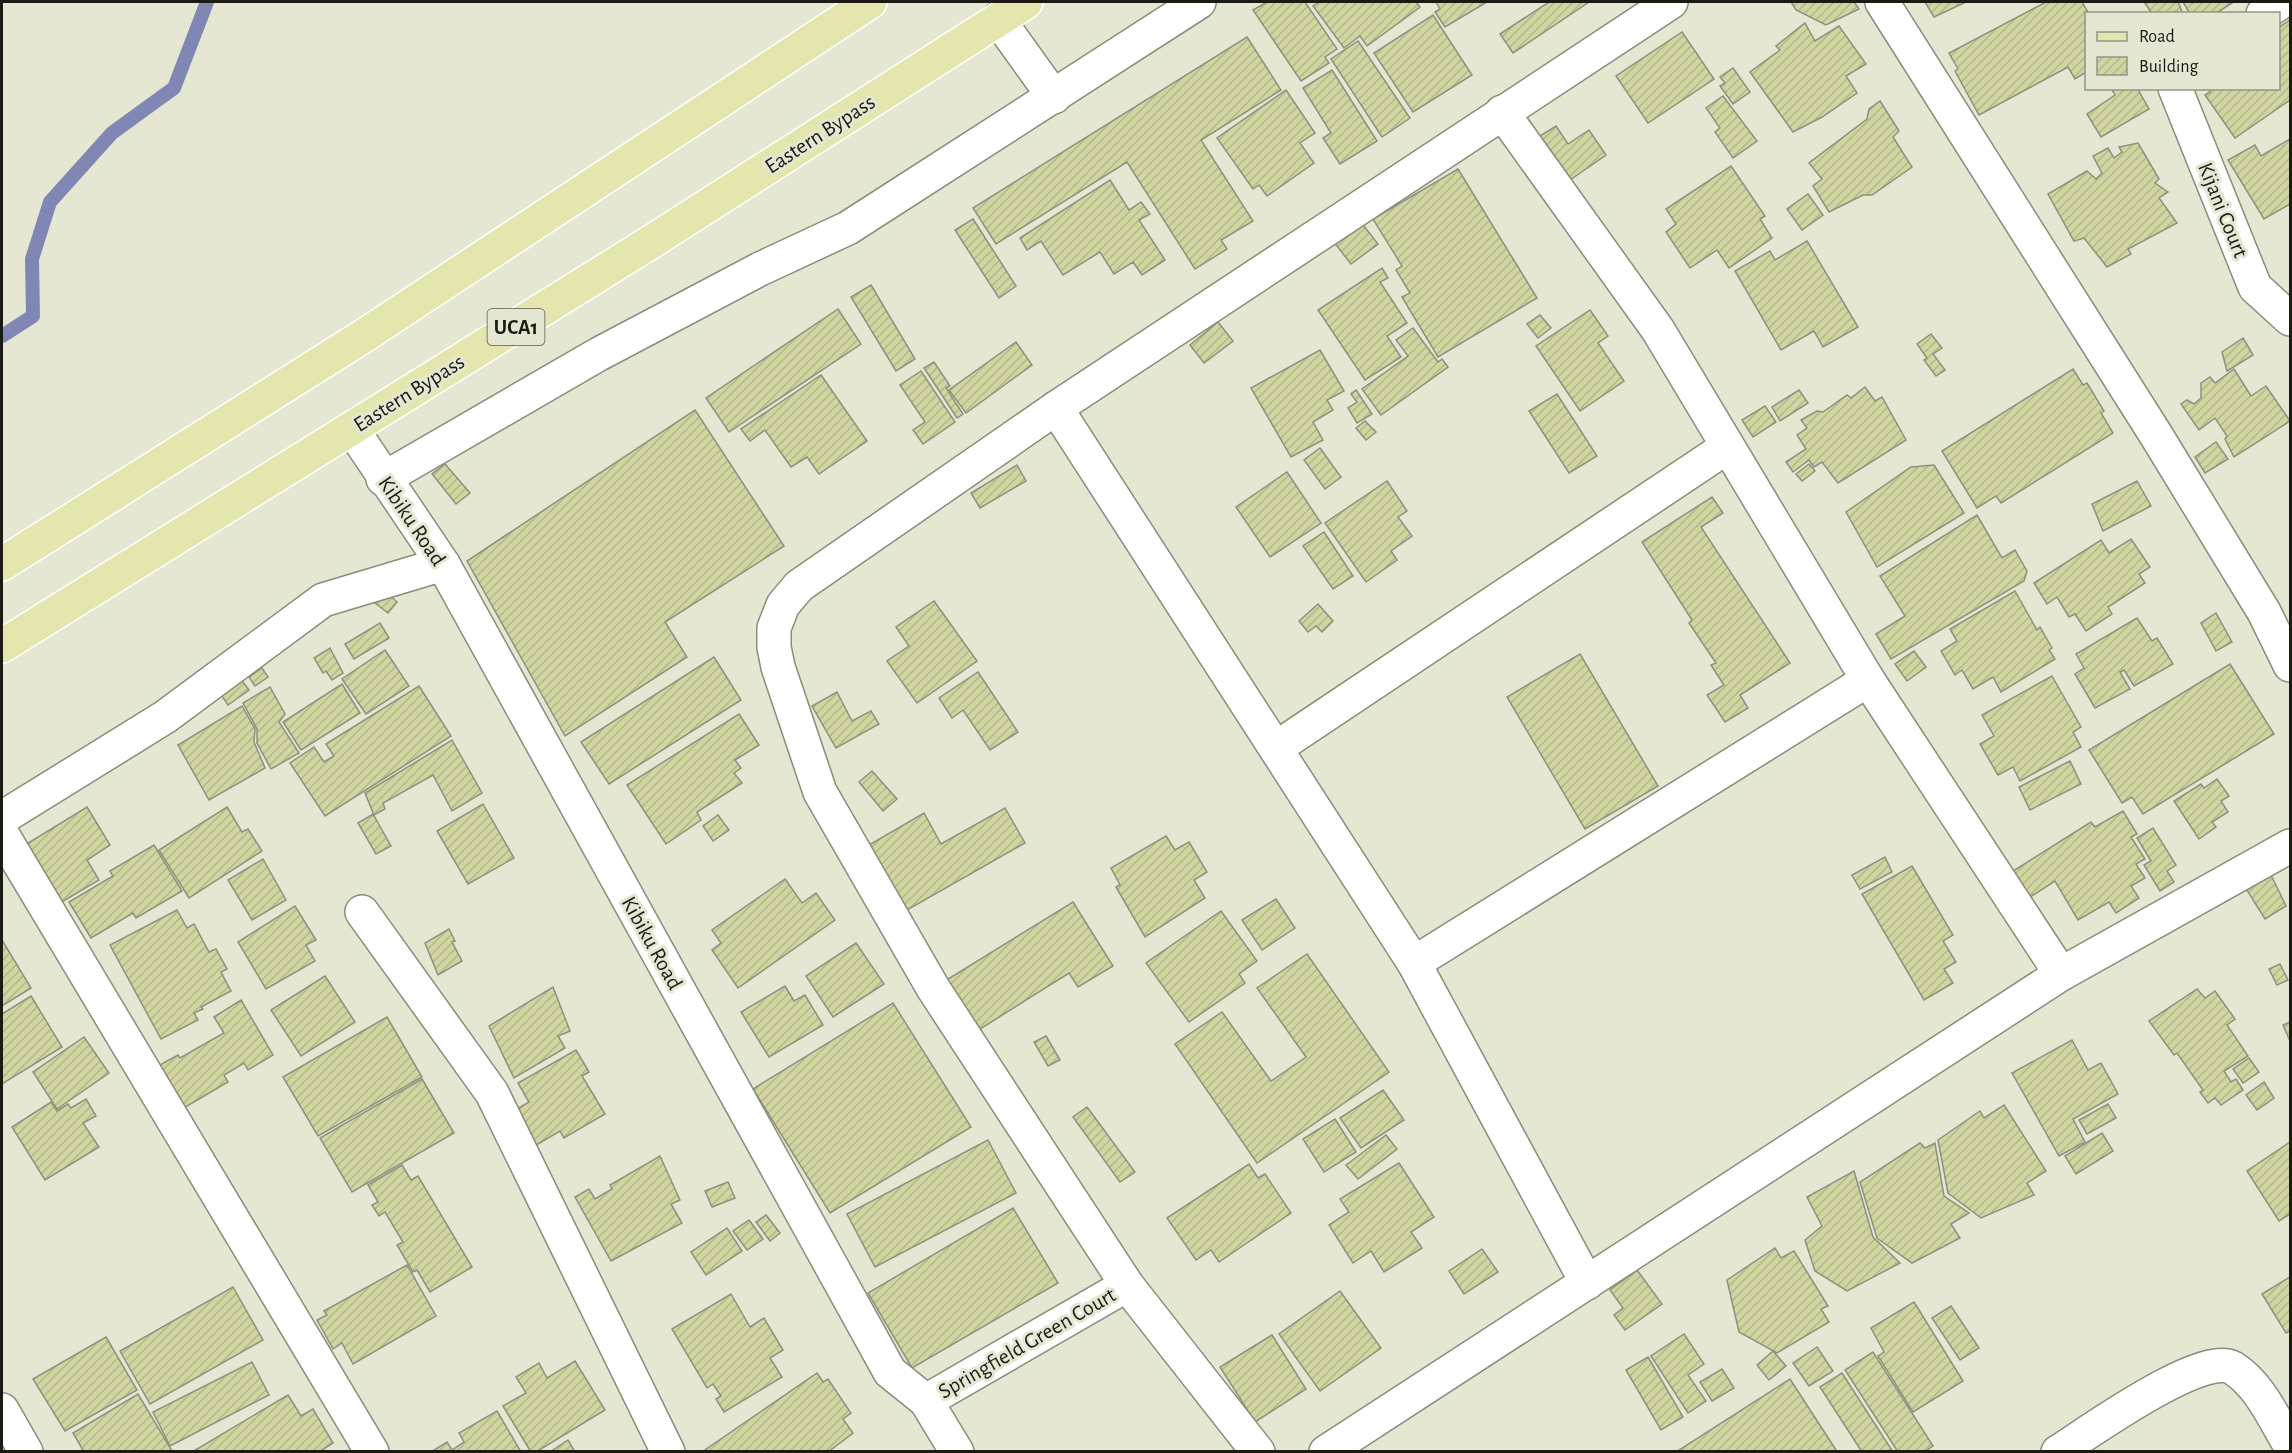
<svg xmlns="http://www.w3.org/2000/svg" width="2292" height="1453" viewBox="0 0 2292 1453" font-family="'Alegreya Sans',sans-serif">
<style>
.lines{fill:none;stroke-linecap:round;stroke-linejoin:round}
.stream{stroke:#8087b4;stroke-width:14}
.building{fill:url(#building-hatch);stroke:#8f907e;stroke-width:1.5}
.minor-casing{stroke:#8b8c7a;stroke-width:36}
.major-casing{stroke:#fff;stroke-width:36}
.minor{stroke:#fff;stroke-width:33}
.major{stroke:#e5e6ad;stroke-width:33}
.labels{text-anchor:middle;dominant-baseline:central;stroke-width:6;stroke-linejoin:round;paint-order:stroke}
.shield{fill:#e5e7d3;stroke:#58584d;stroke-width:1.5}
.shield-label{font-size:21px;font-weight:bold;fill:#1b1b14}
.street-label{font-size:22px;fill:#1b1b14;stroke:#e5e7d3}
</style>
<defs>
<pattern id="building-hatch" width="6" height="6" patternUnits="userSpaceOnUse" patternTransform="scale(1.5)"><rect width="6" height="6" fill="#d3d5a1"/><path d="M-1 1l2-2M0 6l6-6M5 7l2-2" fill="none" stroke="#b5b68a"/></pattern>
</defs>
<rect width="100%" height="100%" fill="#e5e7d3"/>
<g class="lines">
<path class="stream" d="M2 336 33 316 32 259 50 202 112 133 174 88 207 2"/>
</g>
<g class="building">
<path d="M1267 2H1305L1337 49 1325 57 1329 63 1301 81 1253 10Z"/>
<path d="M1319 2H1416L1420 7 1367 46 1360 36 1344 48 1313 6Z"/>
<path d="M1436 2H1487L1445 27 1435 12 1440 9Z"/>
<path d="M1549 2H1589L1513 53 1500 34Z"/>
<path d="M1791 2H1854L1859 9 1826 25 1796 10Z"/>
<path d="M1925 2H1966L1934 17Z"/>
<path d="M2046 2H2082L2089 14 2086 72 2075 79 2068 67 1979 115 1955 71 1958 69 1949 53Z"/>
<path d="M2144 2H2178L2183 14H2149L2151 12Z"/>
<path d="M2183 2H2231L2232 3 2215 14H2190Z"/>
<path d="M1433 15 1472 75 1413 112 1374 53Z"/>
<path d="M2290 20V100L2235 138 2205 95 2210 92 2208 88H2278V28Z"/>
<path d="M1805 23 1815 41 1839 26 1866 64 1846 76 1857 93 1822 117 1793 132 1750 72 1780 50 1776 46Z"/>
<path d="M1682 32 1714 79 1648 123 1616 76Z"/>
<path d="M1247 37 1281 90 1201 140 1253 221 1221 240 1227 249 1195 269 1127 162 996 244 973 208Z"/>
<path d="M1358 41 1410 118 1382 137 1331 59Z"/>
<path d="M1733 68 1750 92 1733 104 1720 86 1725 83 1720 77Z"/>
<path d="M1332 70 1377 141 1340 164 1323 138 1331 133 1303 88Z"/>
<path d="M2111 88H2137L2149 109 2101 137 2087 114 2115 95Z"/>
<path d="M1286 90 1315 133 1300 143 1314 163 1267 196 1259 185 1253 189 1217 138Z"/>
<path d="M1723 96 1757 141 1733 158 1715 132 1720 128 1706 108Z"/>
<path d="M1880 101 1899 131 1893 137 1912 167 1872 195H1863L1829 212 1813 186 1822 179 1809 163 1867 119 1869 109Z"/>
<path d="M1556 126 1568 144 1589 130 1606 155 1570 180 1540 136Z"/>
<path d="M2290 139V204L2264 219 2228 160 2255 145 2261 156Z"/>
<path d="M2138 143 2159 179 2155 183 2168 192 2159 198 2177 223 2128 249 2131 254 2107 267 2084 238 2074 241 2048 194 2087 171 2096 179 2102 173 2093 156 2108 148 2114 158 2122 152 2119 147Z"/>
<path d="M1731 166 1765 216 1760 219 1772 238 1729 268 1717 250 1690 268 1666 232 1676 224 1666 209Z"/>
<path d="M1458 169 1537 298 1438 357 1402 297 1410 293 1396 270 1402 266 1373 219Z"/>
<path d="M1110 180 1129 210 1141 202 1150 214 1139 220 1165 260 1142 275 1133 262 1114 274 1100 252 1063 275 1041 241 1027 250 1020 238Z"/>
<path d="M1808 194 1823 215 1802 230 1787 209Z"/>
<path d="M973 219 1016 286 999 298 955 230Z"/>
<path d="M1360 221 1378 244 1351 264 1333 241Z"/>
<path d="M1807 241 1858 327 1823 347 1814 331 1781 350 1735 271 1770 251 1775 260Z"/>
<path d="M1382 268 1388 278 1380 282 1407 323 1387 336 1401 357 1365 380 1318 310Z"/>
<path d="M871 285 915 359 896 371 851 297Z"/>
<path d="M838 309 861 344 729 432 706 398Z"/>
<path d="M1590 310 1608 336 1598 343 1624 381 1580 411 1536 346Z"/>
<path d="M1540 315 1551 328 1538 338 1527 324Z"/>
<path d="M1218 322 1233 341 1204 363 1190 345Z"/>
<path d="M1413 328 1438 362 1442 359 1448 367 1381 415 1362 389 1408 356 1396 340Z"/>
<path d="M1931 334 1942 348 1933 354 1945 370 1936 376 1924 360 1927 358 1917 344Z"/>
<path d="M2243 338 2253 355 2227 371 2222 352Z"/>
<path d="M1016 342 1032 365 966 413 949 390Z"/>
<path d="M1320 350 1344 391 1327 400 1333 410 1313 422 1323 440 1291 457 1251 388Z"/>
<path d="M934 362 950 386 946 388 963 414 957 418 924 368Z"/>
<path d="M2073 369 2083 385 2087 383 2104 411 2101 413 2113 433 2001 503 1996 496 1977 508 1942 451Z"/>
<path d="M2234 369 2251 396 2266 386 2290 421 2234 457 2225 439 2227 436 2215 418 2199 430 2181 404 2187 400 2194 404 2201 398V383L2210 377 2215 383Z"/>
<path d="M921 371 955 422 923 444 913 430 925 422 900 385Z"/>
<path d="M821 375 867 441 819 474 807 457 791 467 765 430 750 441 741 429Z"/>
<path d="M1865 387 1875 401 1882 397 1906 440 1838 483 1822 462 1814 467 1809 460 1793 472 1786 462 1806 449 1797 435 1807 428 1801 420 1817 411 1823 412 1847 395 1851 398Z"/>
<path d="M1356 390 1372 414 1357 423 1348 408 1357 402 1351 394Z"/>
<path d="M1799 390 1808 403 1780 421 1772 407Z"/>
<path d="M1557 394 1597 456 1569 473 1529 411Z"/>
<path d="M1765 406 1776 422 1753 437 1742 420Z"/>
<path d="M695 410 784 546 665 622 687 657 565 736 467 561Z"/>
<path d="M1365 421 1376 432 1366 440 1356 428Z"/>
<path d="M2216 442 2228 459 2205 473 2195 457Z"/>
<path d="M1320 448 1341 477 1325 489 1304 460Z"/>
<path d="M445 464 470 493 456 504 432 474Z"/>
<path d="M1809 464 1815 471 1802 481 1796 474Z"/>
<path d="M1017 465 1026 481 980 508 971 493Z"/>
<path d="M1934 465 1964 513 1877 567 1846 512 1911 467Z"/>
<path d="M1287 472 1321 523 1270 557 1236 507Z"/>
<path d="M1387 481 1407 511 1398 517 1412 536 1391 551 1397 560 1366 582 1325 523Z"/>
<path d="M2137 481 2151 506 2103 531 2092 504Z"/>
<path d="M1712 497 1723 513 1701 527 1790 663 1740 695 1748 708 1725 722 1707 695 1724 685 1711 665 1716 663 1689 623 1692 620 1642 542Z"/>
<path d="M1977 515 2002 558 2015 550 2027 571 2024 581 1891 659 1876 634 1905 616 1880 576Z"/>
<path d="M1324 532 1353 576 1333 589 1303 546Z"/>
<path d="M2131 539 2150 567 2139 574 2145 583 2108 607 2112 614 2086 631 2075 614 2069 617 2057 597 2047 604 2034 583 2101 540 2109 553Z"/>
<path d="M385 591 397 602 388 613 375 603Z"/>
<path d="M2015 591 2037 630 2040 627 2052 648 2049 650 2055 659 2001 692 1993 677 1973 689 1962 670 1955 675 1941 651 1957 641 1950 629Z"/>
<path d="M934 601 977 661 917 703 887 661 909 646 896 627Z"/>
<path d="M1318 604 1333 621 1322 632 1316 626 1308 632 1299 621Z"/>
<path d="M2216 613 2232 642 2216 651 2201 623Z"/>
<path d="M2137 618 2152 641 2157 638 2173 664 2134 686 2124 670 2120 672 2130 689 2095 708 2075 674 2084 668 2076 654Z"/>
<path d="M380 623 389 638 354 659 345 644Z"/>
<path d="M330 648 343 673 332 680 326 671 323 673 314 658Z"/>
<path d="M385 650 409 686 366 714 342 679Z"/>
<path d="M1914 651 1926 667 1907 681 1895 664Z"/>
<path d="M1580 654 1658 786 1585 829 1507 697Z"/>
<path d="M714 657 741 700 609 784 581 742Z"/>
<path d="M2230 664 2274 734 2143 814 2132 797 2122 803 2089 750Z"/>
<path d="M262 668 268 677 255 686 249 677Z"/>
<path d="M978 672 1018 732 990 750 963 710 952 718 939 698Z"/>
<path d="M2052 676 2081 727 2073 732 2081 747 2020 781 2013 767 1998 775 1980 744 1994 736 1982 715Z"/>
<path d="M240 678 249 690 228 705 219 692Z"/>
<path d="M342 684 360 713 301 750 283 722Z"/>
<path d="M419 686 451 736 325 816 290 763 314 747 324 762 334 756 326 744Z"/>
<path d="M270 687 285 714 279 722 299 753 271 769 257 743V729L243 703Z"/>
<path d="M837 692 852 721 871 711 879 724 836 748 812 706Z"/>
<path d="M242 706 255 729 254 742 265 768 209 800 178 745Z"/>
<path d="M739 714 759 745 735 760 741 768 734 773 742 783 697 812 701 820 666 844 627 785Z"/>
<path d="M452 740 482 793 452 811 433 775 383 803 385 809 374 815 365 793Z"/>
<path d="M2070 761 2081 784 2030 810 2019 787Z"/>
<path d="M872 771 897 799 883 811 859 782Z"/>
<path d="M2217 779 2229 796 2221 801 2228 812 2212 822 2216 827 2199 839 2174 801 2201 784 2204 788Z"/>
<path d="M483 804 514 858 468 884 437 831Z"/>
<path d="M87 807 110 845 87 860 99 880 60 903 25 845Z"/>
<path d="M227 807 242 832 248 829 262 851 189 898 159 850Z"/>
<path d="M1005 808 1025 843 907 910 869 845 924 813 941 844Z"/>
<path d="M2123 811 2137 834 2131 837 2145 859 2136 864 2145 878 2131 886 2139 898 2116 913 2109 902 2078 920 2055 881 2027 899 2010 873 2091 822 2095 827Z"/>
<path d="M373 814 391 846 376 854 358 823Z"/>
<path d="M718 815 729 830 713 841 703 826Z"/>
<path d="M2153 828 2176 865 2167 871 2174 882 2160 891 2144 865 2151 861 2137 838Z"/>
<path d="M1166 836 1175 850 1189 842 1207 872 1194 880 1205 898 1145 937 1116 887 1120 885 1111 868Z"/>
<path d="M154 845 182 891 136 918 133 913 91 938 69 902 113 876 110 871Z"/>
<path d="M1885 857 1892 872 1860 889 1852 875Z"/>
<path d="M263 859 286 900 252 920 228 880Z"/>
<path d="M1912 866 1953 935 1943 941 1956 962 1944 969 1953 983 1924 1000 1862 894Z"/>
<path d="M2269 871 2286 906 2265 919 2245 887Z"/>
<path d="M785 879 802 903 816 893 835 920 738 988 712 950 721 943 712 930Z"/>
<path d="M1276 899 1295 928 1262 950 1242 920Z"/>
<path d="M1073 902 1113 966 1078 987 1069 973 977 1031 945 981Z"/>
<path d="M295 906 316 940 306 945 315 961 266 989 238 942Z"/>
<path d="M177 910 187 928 194 924 209 952 216 949 227 969 221 972 231 991 201 1007 203 1009 194 1013 198 1020 161 1039 110 945Z"/>
<path d="M1221 911 1257 961 1239 974 1245 983 1189 1022 1146 963Z"/>
<path d="M449 929 455 941 452 942 462 961 438 975 425 943Z"/>
<path d="M2 940 31 988 2 1006Z"/>
<path d="M856 943 884 984 833 1017 806 976Z"/>
<path d="M1307 954 1389 1072 1257 1163 1175 1044 1222 1012 1271 1081 1306 1057 1257 988Z"/>
<path d="M2280 964 2288 980 2277 985 2269 969Z"/>
<path d="M325 976 355 1022 301 1056 271 1010Z"/>
<path d="M785 986 794 1001 805 995 823 1025 769 1057 741 1012Z"/>
<path d="M553 987 570 1031 558 1036 565 1048 514 1078 489 1026Z"/>
<path d="M2197 989 2205 998 2215 991 2235 1019 2227 1025 2248 1056 2224 1071 2231 1082 2236 1079 2243 1090 2221 1105 2215 1098 2208 1103 2200 1092 2203 1090 2177 1053 2174 1055 2149 1021Z"/>
<path d="M31 996 62 1047 2 1084V1014Z"/>
<path d="M241 1000 273 1055 248 1070 244 1063 224 1075 228 1082 177 1112 151 1070 178 1055 180 1058 224 1033 214 1017Z"/>
<path d="M893 1003 971 1127 830 1213 753 1089Z"/>
<path d="M387 1017 422 1077 318 1136 283 1077Z"/>
<path d="M2290 1022V1041L2283 1025Z"/>
<path d="M1046 1036 1060 1060 1048 1066 1034 1042Z"/>
<path d="M84 1037 109 1073 57 1109 33 1072Z"/>
<path d="M2072 1040 2088 1070 2101 1063 2118 1094 2073 1119 2085 1142 2059 1156 2012 1073Z"/>
<path d="M576 1050 589 1072 582 1076 605 1114 564 1138 560 1131 533 1147 512 1112 529 1102 518 1083Z"/>
<path d="M2249 1058 2259 1072 2243 1083 2233 1069Z"/>
<path d="M422 1079 454 1133 352 1192 320 1138Z"/>
<path d="M2264 1082 2274 1098 2257 1110 2246 1095Z"/>
<path d="M1383 1090 1404 1120 1361 1148 1340 1118Z"/>
<path d="M86 1099 96 1116 83 1123 99 1147 45 1180 12 1127 51 1102 57 1111 68 1104 71 1108Z"/>
<path d="M2108 1104 2116 1118 2087 1134 2079 1120Z"/>
<path d="M2004 1105 2046 1171 2027 1183 2034 1195 1981 1218 1948 1193 1938 1140 1980 1111 1984 1118Z"/>
<path d="M1087 1107 1135 1172 1120 1182 1073 1117Z"/>
<path d="M1335 1119 1356 1152 1324 1172 1303 1139Z"/>
<path d="M2102 1133 2113 1151 2076 1174 2065 1156Z"/>
<path d="M1386 1135 1397 1149 1358 1179 1346 1165Z"/>
<path d="M988 1140 1016 1193 875 1267 847 1214Z"/>
<path d="M2290 1142V1214L2279 1221 2247 1171Z"/>
<path d="M1920 1143 1925 1148 1935 1143 1944 1196 1969 1213 1951 1224 1960 1238 1912 1263 1877 1238 1860 1182Z"/>
<path d="M660 1156 680 1200 671 1204 682 1223 611 1261 575 1197 589 1189 595 1199 612 1189 610 1185Z"/>
<path d="M1399 1163 1434 1217 1411 1232 1422 1248 1384 1272 1371 1251 1353 1263 1329 1225 1349 1212 1340 1199Z"/>
<path d="M1249 1164 1258 1178 1265 1174 1291 1213 1219 1262 1211 1250 1196 1260 1167 1218Z"/>
<path d="M402 1165 411 1180 418 1176 472 1267 430 1292 417 1270 413 1272 397 1245 403 1242 385 1212 379 1216 372 1205 378 1202 368 1185Z"/>
<path d="M1854 1171 1873 1237 1900 1263 1847 1291 1815 1271 1805 1240 1822 1226 1807 1197Z"/>
<path d="M728 1182 735 1198 712 1207 705 1191Z"/>
<path d="M1013 1208 1058 1283 912 1368 868 1293Z"/>
<path d="M766 1215 780 1233 770 1241 756 1222Z"/>
<path d="M749 1220 763 1239 747 1250 733 1231Z"/>
<path d="M727 1228 742 1251 706 1275 691 1252Z"/>
<path d="M1775 1248 1781 1258 1794 1251 1828 1306 1821 1309 1829 1322 1777 1353 1739 1332 1727 1280Z"/>
<path d="M1482 1249 1498 1272 1464 1294 1449 1271Z"/>
<path d="M407 1265 436 1316 353 1364 342 1343 333 1349 317 1320 327 1315 324 1311Z"/>
<path d="M1637 1270 1662 1304 1625 1330 1614 1315 1623 1308 1610 1290Z"/>
<path d="M2290 1277V1331L2286 1333 2262 1294Z"/>
<path d="M233 1287 263 1340 150 1404 120 1351Z"/>
<path d="M1340 1291 1381 1348 1320 1391 1279 1334Z"/>
<path d="M731 1294 750 1327 764 1318 783 1350 770 1358 782 1377 724 1412 716 1399 721 1396 713 1384 707 1388 672 1329Z"/>
<path d="M1914 1302 1963 1381 1913 1412 1878 1356 1884 1352 1871 1328Z"/>
<path d="M1951 1306 1979 1348 1960 1360 1932 1318Z"/>
<path d="M1684 1334 1704 1364 1688 1375 1706 1401 1688 1413 1651 1356Z"/>
<path d="M1272 1335 1306 1389 1255 1422 1220 1367Z"/>
<path d="M106 1337 137 1390 65 1431 33 1379Z"/>
<path d="M1817 1347 1833 1371 1809 1386 1793 1363Z"/>
<path d="M1773 1351 1786 1366 1769 1380 1757 1365Z"/>
<path d="M1873 1352 1933 1446 1924 1452H1898L1845 1370Z"/>
<path d="M1648 1357 1683 1417 1661 1430 1626 1370Z"/>
<path d="M575 1361 605 1410 536 1452H531L503 1406 526 1393 516 1377 539 1363 547 1378Z"/>
<path d="M252 1362 269 1395 170 1446 153 1412Z"/>
<path d="M1722 1369 1734 1388 1712 1401 1700 1382Z"/>
<path d="M817 1373 823 1382 828 1379 851 1413 843 1419 853 1433 828 1452H702Z"/>
<path d="M1842 1373 1893 1452H1862L1820 1387Z"/>
<path d="M1790 1379 1836 1450 1834 1452H1676Z"/>
<path d="M138 1394 172 1451 84 1452 73 1433Z"/>
<path d="M288 1395 301 1416 313 1409 333 1443 319 1452H192Z"/>
<path d="M497 1411 521 1452H431L447 1442 452 1450 464 1442 459 1433Z"/>
<path d="M568 1440 575 1452H550Z"/>
</g>
<g class="lines">
<g class="minor-casing">
<g id="minor">
<path d="M1882 2 2156 435 2264 612 2290 665"/>
<path d="M2263 14 2281 2"/>
<path d="M998 19 1054 97"/>
<path d="M2175 88 2255 287 2290 319"/>
<path d="M1502 112 1658 330 1868 680 2061 974"/>
<path d="M1056 408 1414 963 1587 1283"/>
<path d="M352 429 443 564 890 1372 926 1401 957 1452"/>
<path d="M383 479 599 354 760 269 848 228 1199 2"/>
<path d="M1276 748 1727 447"/>
<path d="M2 818 165 717 323 600 443 564"/>
<path d="M2 834 372 1452"/>
<path d="M362 912 492 1093 668 1452"/>
<path d="M1414 963 1868 680"/>
<path d="M926 1401 1127 1285"/>
<path d="M2 1410 26 1452"/>
<path d="M1258 1452 1127 1285 933 988 820 792 778 667 774 647V628L783 605 799 586 1056 408 1671 2"/>
<path d="M1326 1452 2061 974 2290 846"/>
<path d="M2058 1452C2088 1433 2203 1350 2233 1368 2260 1385 2274 1419 2290 1445"/>
</g>
</g>
<g class="major-casing">
<g id="major">
<path d="M2 564 362 337 870 2"/>
<path d="M2 646 651 242 1026 2"/>
</g>
</g>
<use href="#minor" class="minor"/>
<use href="#major" class="major"/>
</g>
<g class="labels">
<rect class="shield" x="487.5" y="309" width="57" height="36" rx="4.5"/>
<g class="shield-label">
<text x="516" y="327">UCA1</text>
</g>
<g class="street-label">
<text transform="translate(820 134) rotate(-33)">Eastern Bypass</text>
<text transform="translate(2223 210) rotate(68)">Kijani Court</text>
<text transform="translate(409 393) rotate(-32)">Eastern Bypass</text>
<text transform="translate(412 521) rotate(56)">Kibiku Road</text>
<text transform="translate(652 943) rotate(61)">Kibiku Road</text>
<text transform="translate(1027 1343) rotate(-30)">Springfield Green Court</text>
</g>
</g>
<rect width="2292" height="1453" fill="none" stroke="#1b1b14" stroke-width="6"/>
<rect x="2085" y="12" width="195" height="78" fill="#e5e7d3" stroke="#949587" stroke-width="1.5"/>
<rect x="2097" y="32" width="30" height="9" fill="#e5e6ad" stroke="#949587" stroke-width="1.5"/>
<text x="2139" y="42" font-size="18" fill="#1b1b14">Road</text>
<rect x="2097" y="57" width="30" height="18" fill="url(#building-hatch)" stroke="#949587" stroke-width="1.5"/>
<text x="2139" y="72" font-size="18" fill="#1b1b14">Building</text>
</svg>
